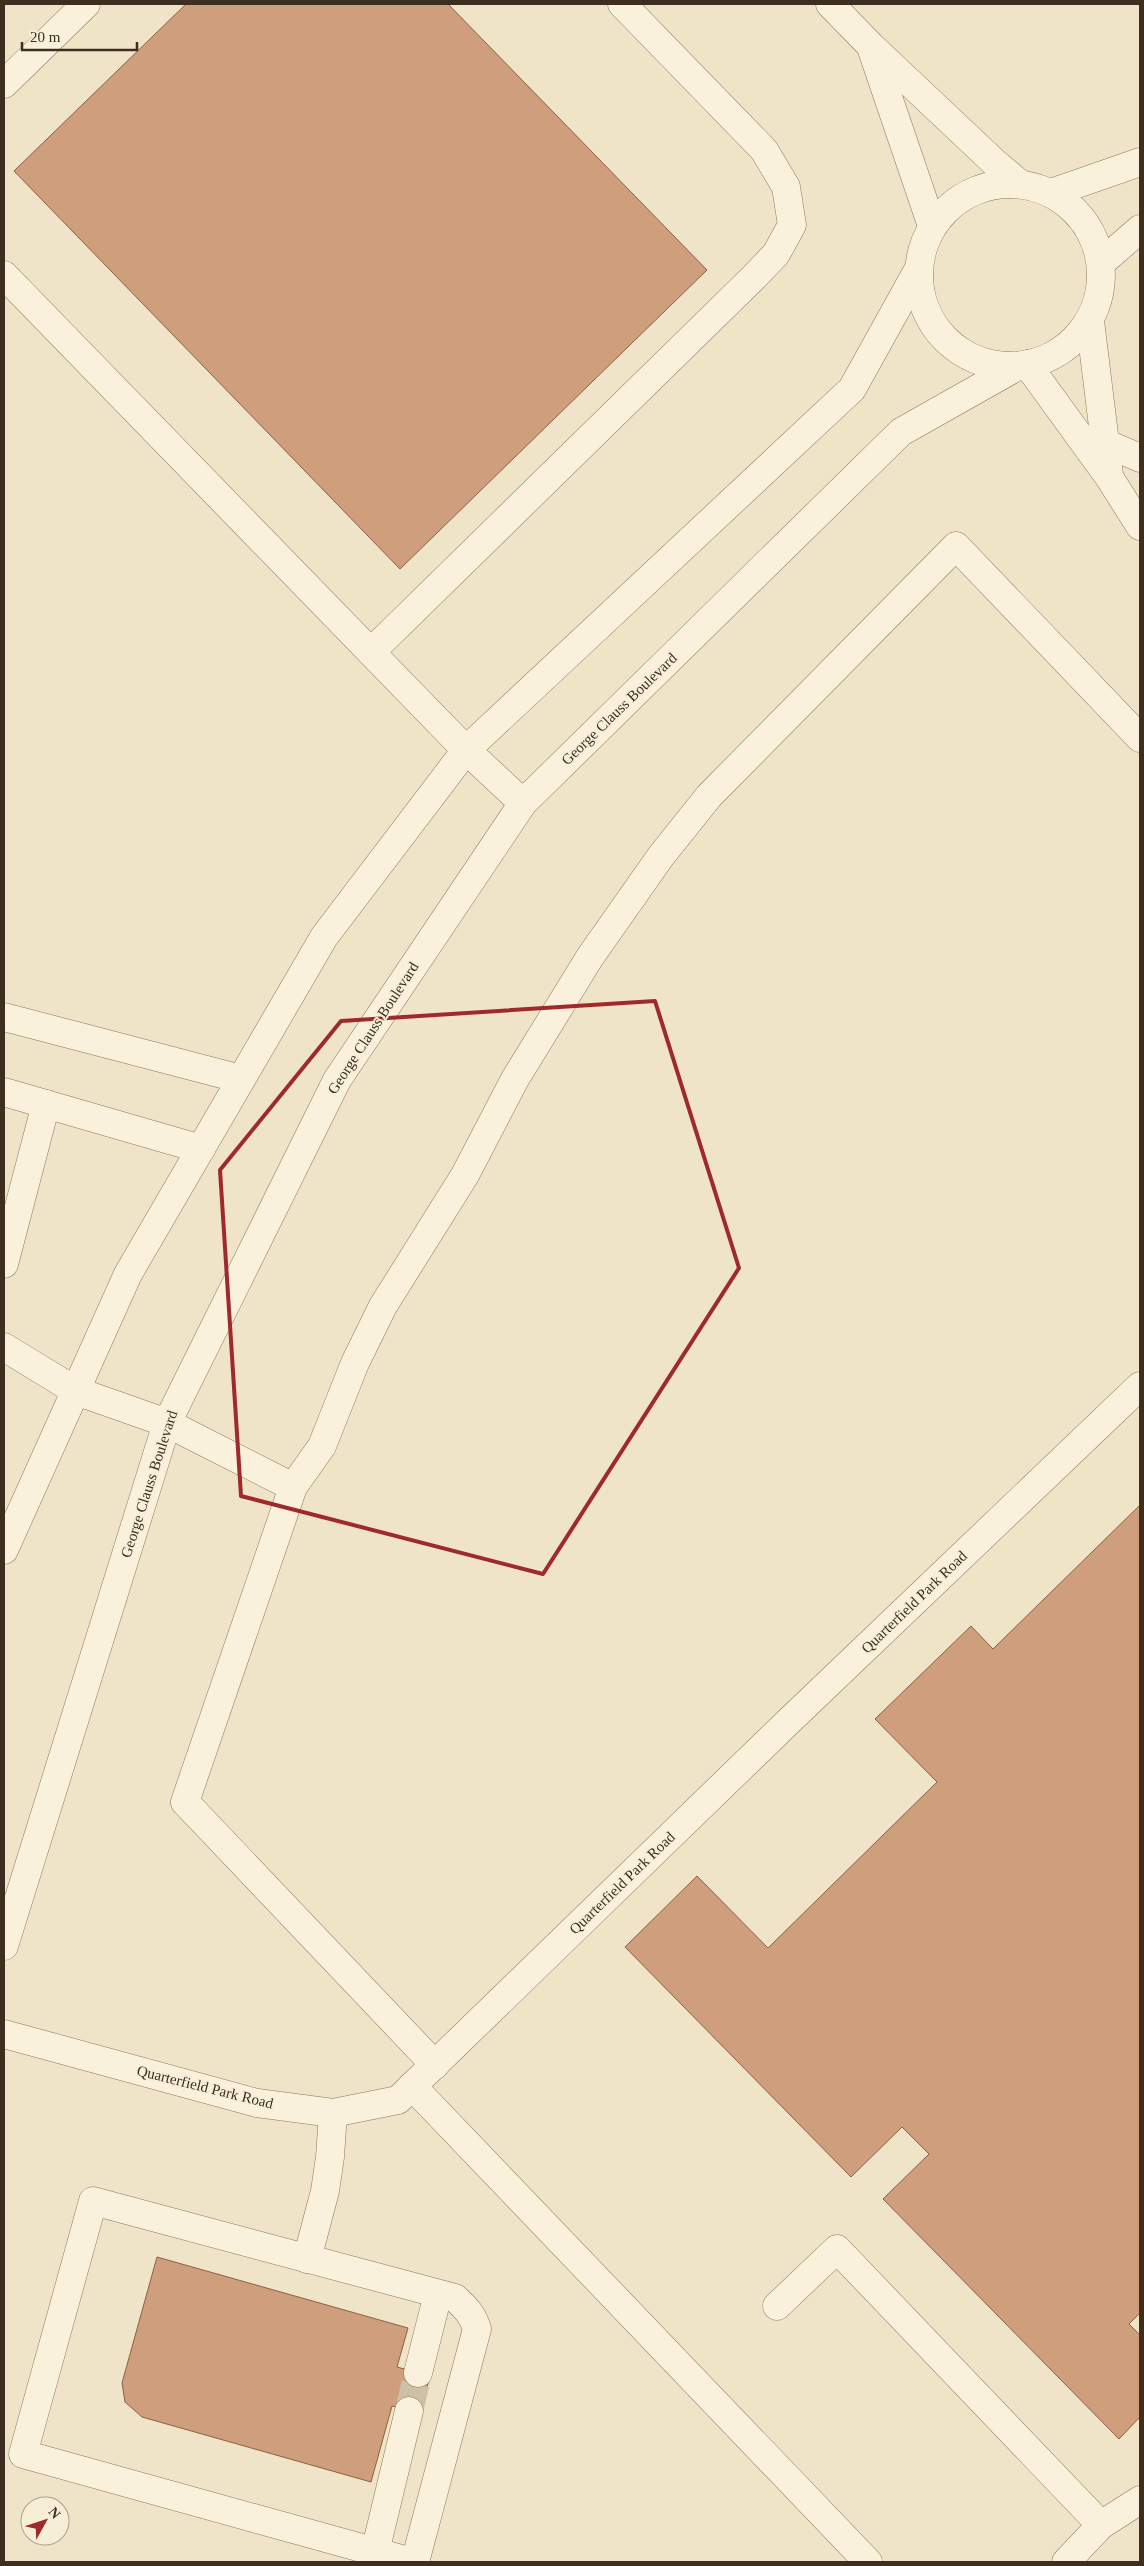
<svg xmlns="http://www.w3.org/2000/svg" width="1144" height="2566" viewBox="0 0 1144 2566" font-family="'Times New Roman',serif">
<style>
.building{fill:#cf9f7d;stroke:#8d5f41}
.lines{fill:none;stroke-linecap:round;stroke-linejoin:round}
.minor-tunnel{stroke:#ccc0a6;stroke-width:28;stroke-dasharray:28 14;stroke-linecap:butt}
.minor-casing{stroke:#8d765c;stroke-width:29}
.minor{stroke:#faf1dc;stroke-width:28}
.marked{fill:none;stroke:#9e2a2b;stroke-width:4;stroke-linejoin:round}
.labels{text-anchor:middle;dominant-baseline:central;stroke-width:4;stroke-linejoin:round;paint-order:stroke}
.street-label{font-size:15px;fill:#3d2e20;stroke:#f7eed8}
</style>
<rect width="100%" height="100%" fill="#f0e4c8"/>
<g class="building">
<path d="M186 4H448L707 270 400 569 14 171Z"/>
<path d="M1140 1505V2313L1129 2324 1140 2335V2417L1119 2439 883 2199 929 2154 902 2127 851 2177 625 1947 697 1876 768 1948 937 1782 875 1719 971 1626 993 1649Z"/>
<path d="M157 2257 408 2328 397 2367 430 2376 420 2414 392 2406 371 2482 142 2417 125 2402 122 2383Z"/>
</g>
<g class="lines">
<path class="minor-tunnel" d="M409 2411 418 2373"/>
<g class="minor-casing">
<g id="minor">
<path d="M830 4 871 46 994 162 1020 184"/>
<path d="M872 50 932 226"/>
<path d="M4 84 86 4"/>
<circle cx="1010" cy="275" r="91"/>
<path d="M1051 193 1140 162"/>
<path d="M1101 263 1140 229"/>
<path d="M4 275 466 750 523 803"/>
<path d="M1090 321 1109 475"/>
<path d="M1027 364 1109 477 1140 526"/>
<path d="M1105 443 1140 458"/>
<path d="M371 652 755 276 776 254 792 225 786 187 764 150 622 4"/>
<path d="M4 1017 241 1079"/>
<path d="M4 1092 201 1149"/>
<path d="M4 1264 46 1104"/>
<path d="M4 1347 76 1391 167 1423 293 1487"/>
<path d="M4 1550 128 1274 324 937 466 750 852 389 918 270"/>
<path d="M4 1946 167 1423 337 1080 523 803 901 432 1018 366"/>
<path d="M4 2034 257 2103 333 2113 398 2100 788 1722 1140 1386"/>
<path d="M435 2065 185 1802 293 1487 322 1446 355 1363 383 1306 465 1175 515 1079 590 957 661 856 709 796 956 546 1140 738"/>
<path d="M412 2086 868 2562"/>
<path d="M307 2259 325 2191 330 2157 333 2113"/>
<path d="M777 2306 837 2249 1101 2525"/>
<path d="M418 2373 438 2294"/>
<path d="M375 2552 409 2411"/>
<path d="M412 2562 23 2454 93 2201 455 2298C466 2308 473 2315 477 2329L415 2562"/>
<path d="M1066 2562 1101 2525 1140 2500"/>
</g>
</g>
<use href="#minor" class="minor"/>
</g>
<path class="marked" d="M655 1001 739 1268 543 1574 241 1496 220 1170 341 1021Z"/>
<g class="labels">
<g class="street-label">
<text transform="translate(619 709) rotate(-44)">George Clauss Boulevard</text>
<text transform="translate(373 1028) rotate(-57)">George Clauss Boulevard</text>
<text transform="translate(149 1484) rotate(-72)">George Clauss Boulevard</text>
<text transform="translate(914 1602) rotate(-44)">Quarterfield Park Road</text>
<text transform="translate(622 1883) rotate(-44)">Quarterfield Park Road</text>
<text transform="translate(205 2087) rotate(14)">Quarterfield Park Road</text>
</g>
</g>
<rect width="1144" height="2566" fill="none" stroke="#3d2e20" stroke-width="10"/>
<g transform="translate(45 2521) rotate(50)"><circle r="24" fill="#f7eed8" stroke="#ada18e"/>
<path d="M0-4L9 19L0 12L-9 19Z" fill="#9e2a2b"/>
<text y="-8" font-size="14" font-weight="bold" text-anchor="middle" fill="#3d2e20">N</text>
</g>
<path d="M22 42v8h115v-8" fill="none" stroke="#3d2e20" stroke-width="2.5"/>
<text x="30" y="42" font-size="15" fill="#3d2e20" stroke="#f7eed8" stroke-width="4" paint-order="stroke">20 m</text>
</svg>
